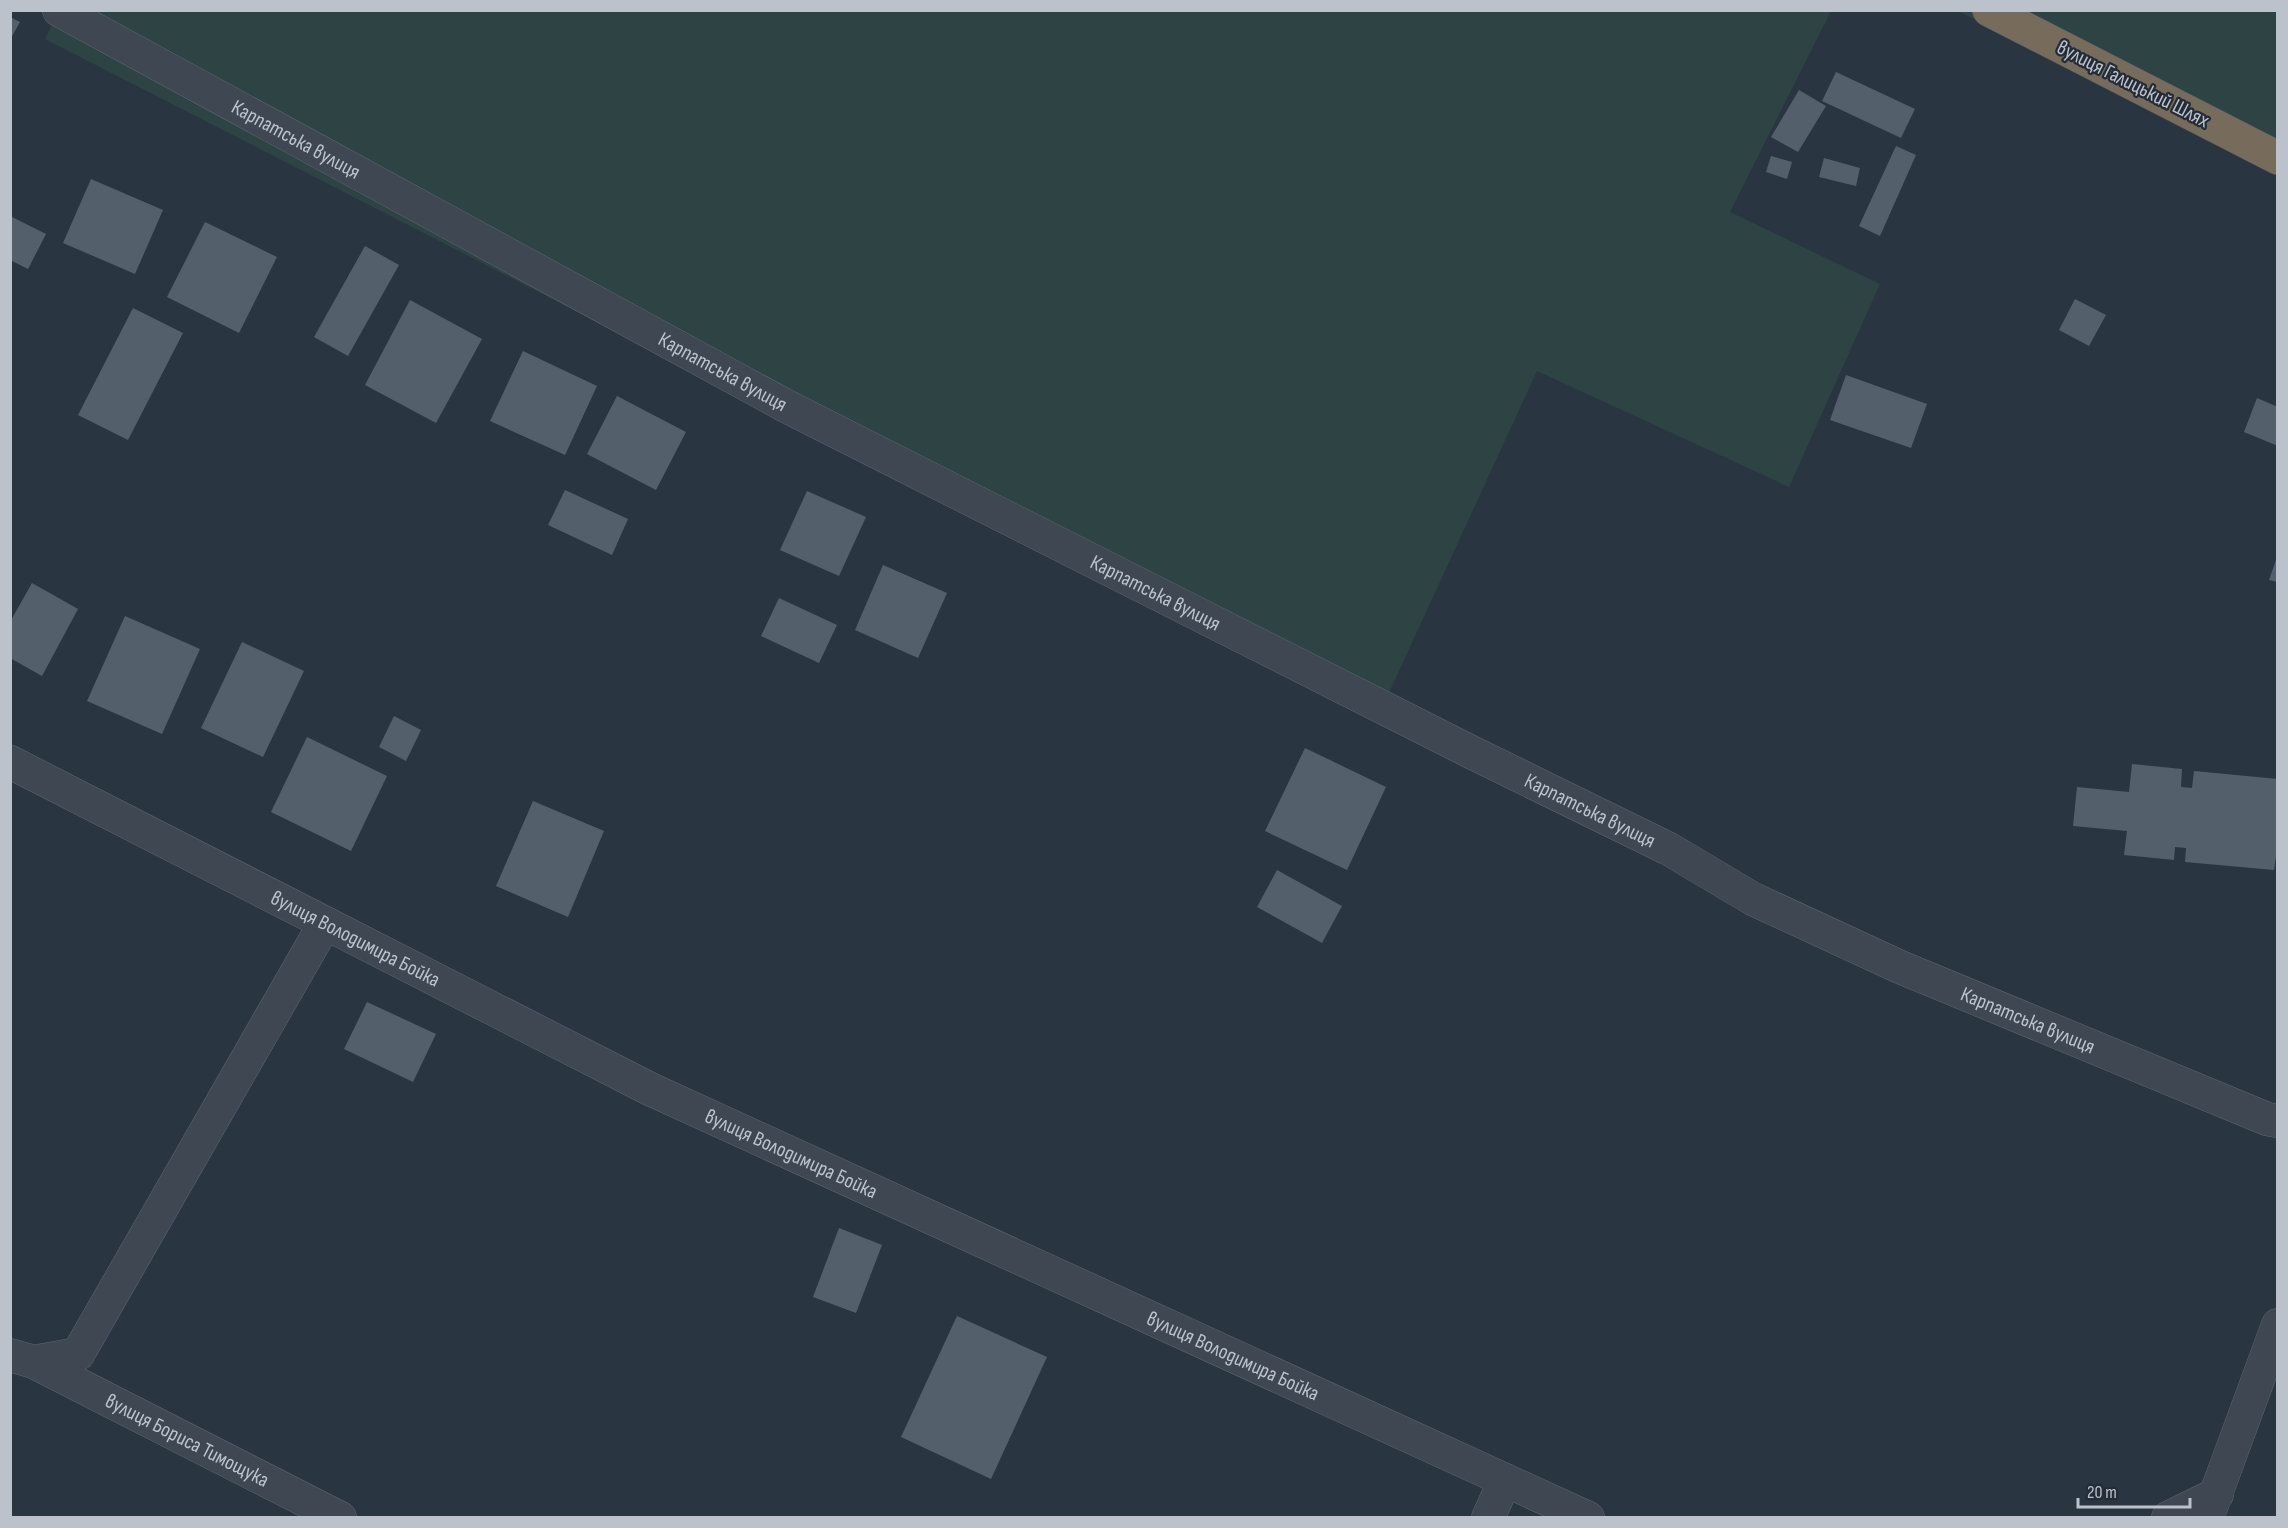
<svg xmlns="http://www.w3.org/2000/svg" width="2288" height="1528" viewBox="0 0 2288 1528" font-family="'Sofia Sans Condensed',sans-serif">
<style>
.green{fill:#2d4344}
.building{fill:#53606c}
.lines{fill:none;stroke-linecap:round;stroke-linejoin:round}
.minor-casing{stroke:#5c656f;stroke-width:34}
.highway-casing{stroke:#49525c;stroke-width:34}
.minor{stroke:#3e4752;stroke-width:33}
.highway{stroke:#776b5c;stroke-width:33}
.labels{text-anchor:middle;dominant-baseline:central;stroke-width:4.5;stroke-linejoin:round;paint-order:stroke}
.street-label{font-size:21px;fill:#bbc2cc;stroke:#232c37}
</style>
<rect width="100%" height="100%" fill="#2a3542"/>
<g class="green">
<path d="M59 10 1831 11 1730 212 1880 284 1789 487 1537 371 1376 721 45 39Z"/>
<path d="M1958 11H2277V172Z"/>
</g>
<g class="building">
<path d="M10 17 20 22 10 40Z"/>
<path d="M1836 72 1915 109 1901 138 1822 101Z"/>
<path d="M1799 90 1826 106 1798 152 1771 137Z"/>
<path d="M1896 146 1916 155 1880 236 1859 226Z"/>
<path d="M1771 156 1792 162 1787 179 1766 172Z"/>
<path d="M1824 158 1860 168 1856 186 1819 177Z"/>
<path d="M91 179 163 210 135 274 63 243Z"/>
<path d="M10 216 46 234 28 269 10 260Z"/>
<path d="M205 222 277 257 239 333 167 297Z"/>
<path d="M365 246 399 265 348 356 314 337Z"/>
<path d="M2075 299 2106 315 2089 346 2059 330Z"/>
<path d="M410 300 482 339 436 423 365 385Z"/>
<path d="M133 308 183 333 128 440 78 415Z"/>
<path d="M523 351 597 386 565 455 490 421Z"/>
<path d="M1846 375 1927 404 1911 448 1830 420Z"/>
<path d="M617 396 686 432 656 490 587 454Z"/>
<path d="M2257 398 2278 407V446L2244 432Z"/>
<path d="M565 490 628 519 612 555 548 525Z"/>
<path d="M807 491 866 517 839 576 780 550Z"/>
<path d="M2277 557H2278V582L2269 580Z"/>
<path d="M883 565 947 593 918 658 855 630Z"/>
<path d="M32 583 78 609 42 676 10 658V622Z"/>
<path d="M779 598 837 625 819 663 761 636Z"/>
<path d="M125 616 200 649 162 734 87 701Z"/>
<path d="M242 642 304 671 263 757 201 728Z"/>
<path d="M394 716 421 730 406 761 379 747Z"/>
<path d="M307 737 387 776 351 851 271 812Z"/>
<path d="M1305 748 1386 787 1347 870 1265 831Z"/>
<path d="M2132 764 2182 769 2181 787 2192 788 2194 771 2278 779V843L2274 870 2185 862 2186 848 2175 847 2174 860 2124 855 2127 831 2073 826 2077 787 2129 792Z"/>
<path d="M533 801 604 831 568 917 496 886Z"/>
<path d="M1277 870 1342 906 1322 943 1257 907Z"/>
<path d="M367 1002 436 1034 413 1082 344 1049Z"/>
<path d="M839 1228 882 1245 856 1313 813 1297Z"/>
<path d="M957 1316 1047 1357 991 1479 901 1437Z"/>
</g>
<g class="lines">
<g class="minor-casing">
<g id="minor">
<path id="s1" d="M59 10 786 406 1471 752 1669 849 1753 899 1900 967 2267 1119 2278 1121"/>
<path id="s2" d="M10 762 650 1089 1588 1518"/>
<path d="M10 1355 34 1362 78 1354 325 923"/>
<path id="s3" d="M34 1362 340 1518"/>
<path d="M1488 1518 1505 1480"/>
<path d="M2168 1518 2217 1494"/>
<path d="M2207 1518 2278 1325"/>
</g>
</g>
<g class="highway-casing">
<path id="highway" d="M1989 10 2278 158"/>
</g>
<use href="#minor" class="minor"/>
<use href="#highway" class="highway"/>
</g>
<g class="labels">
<g class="street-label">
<text transform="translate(2133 84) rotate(27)">вулиця Галицький Шлях</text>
<text stroke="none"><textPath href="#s1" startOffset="270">Карпатська вулиця</textPath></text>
<text stroke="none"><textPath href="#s1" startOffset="756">Карпатська вулиця</textPath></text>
<text stroke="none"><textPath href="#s1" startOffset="1242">Карпатська вулиця</textPath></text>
<text stroke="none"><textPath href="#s1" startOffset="1728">Карпатська вулиця</textPath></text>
<text stroke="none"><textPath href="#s2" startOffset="388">вулиця Володимира Бойка</textPath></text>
<text stroke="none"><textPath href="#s1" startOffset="2214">Карпатська вулиця</textPath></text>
<text stroke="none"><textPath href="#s2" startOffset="874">вулиця Володимира Бойка</textPath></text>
<text stroke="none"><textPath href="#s2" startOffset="1360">вулиця Володимира Бойка</textPath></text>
<text stroke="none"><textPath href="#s3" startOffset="172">вулиця Бориса Тимощука</textPath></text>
</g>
</g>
<rect width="2288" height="1528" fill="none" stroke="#bbc2cc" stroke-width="24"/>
<path d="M2078 1498v9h112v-9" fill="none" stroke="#bbc2cc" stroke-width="3"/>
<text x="2087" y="1498" font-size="18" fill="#bbc2cc" stroke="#232c37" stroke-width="4.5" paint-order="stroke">20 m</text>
</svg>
